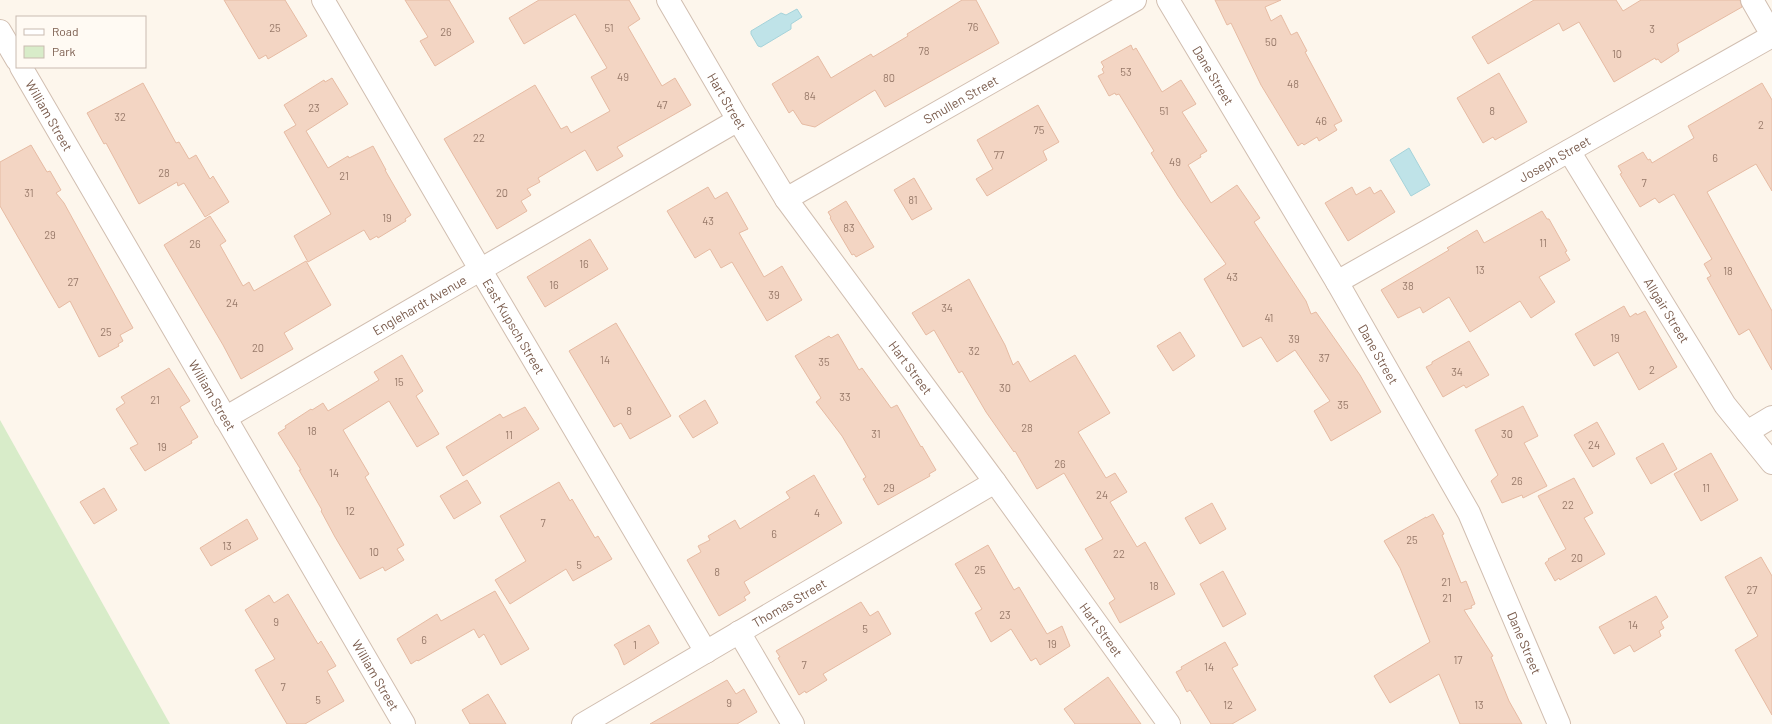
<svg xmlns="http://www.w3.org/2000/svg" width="1772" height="724" viewBox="0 0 1772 724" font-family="Barlow,sans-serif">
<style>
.green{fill:#d8ecc9}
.water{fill:#bfe3e8;stroke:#a5d3da}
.building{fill:#f3d5c3;stroke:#e6bba3}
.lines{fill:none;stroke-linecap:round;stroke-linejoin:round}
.minor-casing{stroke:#d1beb0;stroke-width:24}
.minor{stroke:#fff;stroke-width:22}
.labels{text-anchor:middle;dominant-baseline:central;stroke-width:4;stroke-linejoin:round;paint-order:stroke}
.number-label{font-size:11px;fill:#987a6a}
.street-label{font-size:13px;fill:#7a5c4d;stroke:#fffaf3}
</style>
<rect width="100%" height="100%" fill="#fdf6ec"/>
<path class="green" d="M0 420 170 724H0Z"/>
<g class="water">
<path d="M797 9 802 17 791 24V29L761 47 758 46 751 34V31L781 13 786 15Z"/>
<path d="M1409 148 1430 185 1411 196 1390 160Z"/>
</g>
<g class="building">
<path d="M224 0H285L307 36 268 59 266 55 259 59Z"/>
<path d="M405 0H449L474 42 435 66 420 41 428 37Z"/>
<path d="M539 0H629L640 19 628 27 662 86 675 78 691 105 617 147 623 156 597 171 585 150 538 178 540 182 527 189 531 195 521 201 527 211 497 229 444 139 535 85 561 129 567 126 571 133 610 111 591 77 607 68 575 14 524 44 509 18Z"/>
<path d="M962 0H976L999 43 885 107 875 90 815 127 802 124 793 110 789 113 772 84 818 56 831 78 871 54 873 57 908 36 907 34Z"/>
<path d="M1215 0H1281L1265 7 1271 21 1281 15 1291 35 1297 32 1307 51 1305 52 1342 121 1334 125 1337 130 1319 141 1317 137 1304 145 1302 143 1298 146 1261 85 1231 23 1227 25Z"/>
<path d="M1534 0H1616L1623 11 1641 0H1740L1742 7 1677 44 1679 51 1661 63 1658 59 1656 60 1655 58 1614 82 1579 22 1563 31 1559 23 1488 64 1472 37Z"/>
<path d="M1131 45 1133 50 1136 48 1162 92 1181 80 1196 104 1182 112 1207 151 1200 155 1201 157 1188 165 1211 203 1237 185 1260 218 1254 222 1306 301 1311 314 1316 312 1360 375 1381 412 1331 441 1314 411 1330 401 1295 350 1277 362 1261 337 1243 347 1204 279 1226 264 1178 196 1151 153 1154 151 1119 94 1116 95 1115 93 1109 96 1098 76 1104 73 1102 69 1104 67 1101 62Z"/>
<path d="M1499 73 1527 122 1495 140 1493 137 1483 143 1457 98Z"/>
<path d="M332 78 348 104 306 131 328 168 348 156 349 158 373 146 386 170H385L411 215 405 219 406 221 378 238 377 236 370 240 364 230 308 262 294 236 331 214 284 132 296 125 284 105 324 80 325 82Z"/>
<path d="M143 83 176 143 179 142 189 159 196 155 210 179 213 176 229 202 205 217 184 183 178 186 177 182 139 204 106 143 104 144 87 113Z"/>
<path d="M1762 83 1772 100V191L1756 164 1707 192 1772 311V370L1749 329 1739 335 1707 278 1711 276 1704 264 1712 259 1674 194 1659 203 1655 198 1640 207 1620 174 1622 173 1618 166 1643 152 1648 160 1650 159 1652 163 1694 138 1688 126Z"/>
<path d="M1038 105 1059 142 1043 151 1047 160 987 196 976 179 993 169 977 140Z"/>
<path d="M31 145 47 172 50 171 61 190 56 193 64 203 133 328 120 335 123 341 118 344 119 346 99 357 70 301 59 308 0 206V162Z"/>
<path d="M914 178 932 209 912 220 894 190Z"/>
<path d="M708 187 715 199 727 192 748 229 739 233 764 277 782 266 802 300 767 321 732 262 721 268 710 249 695 258 667 211Z"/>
<path d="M1352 187 1356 195 1370 187 1374 194 1381 190 1395 212 1348 241 1325 203Z"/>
<path d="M846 201 874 247 856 257 854 254 852 255 830 218 831 217 828 212Z"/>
<path d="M1542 211 1547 219H1549L1567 251 1565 252 1570 260 1539 277 1555 302 1531 318 1520 301 1470 332 1449 297 1423 313 1420 307 1398 318 1381 290 1449 250 1447 248 1477 230 1484 243Z"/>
<path d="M210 216 226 241 220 245 243 286 249 282 254 291 306 261 331 305 284 333 293 349 241 379 223 345 164 245Z"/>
<path d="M590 239 608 269 545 307 527 277Z"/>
<path d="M969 279 1005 345 1013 365 1018 361 1030 382 1075 355 1110 413 1078 432 1106 478 1115 473 1127 492 1110 502 1137 547 1145 542 1175 594 1120 623 1109 603 1115 599 1085 549 1103 539 1064 473 1037 489 1015 451 1014 452 986 412 962 371 959 373 934 330 926 335 912 313Z"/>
<path d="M1624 306 1630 317 1636 313 1637 315 1645 311 1677 367 1639 390 1618 352 1594 366 1575 334Z"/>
<path d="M616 323 671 416 630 439 621 423 614 427 569 351Z"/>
<path d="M1180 332 1195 356 1173 371 1157 346Z"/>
<path d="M838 334 859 370 862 368 891 408 897 405 921 447 922 446 936 470 929 474 930 476 878 505 863 479 866 477 842 436 816 402 821 398 795 356 829 336 831 338Z"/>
<path d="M1469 341 1489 375 1466 388 1464 385 1443 397 1426 367 1432 364V362Z"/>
<path d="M402 355 423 391 416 396 439 434 417 447 389 401 343 430 369 474 365 477 404 545 397 549 404 560 385 571 383 567 360 579 335 537 321 511 322 510 299 470H301L278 433 286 428 285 426 311 409 312 410 323 403 328 411 379 380 374 372Z"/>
<path d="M169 368 190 401 180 407 198 437 191 441 192 443 145 471 130 448 138 444 116 409 125 403 121 397Z"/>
<path d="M705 400 718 423 693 438 679 416Z"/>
<path d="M1523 406 1538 436 1524 443 1547 486 1523 498 1522 495 1502 503 1491 481 1498 475 1475 430Z"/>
<path d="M525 407 539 429 463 476 446 447 500 414 503 418Z"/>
<path d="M1597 422 1615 454 1593 467 1574 435Z"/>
<path d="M1663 443 1677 469 1651 484 1636 458Z"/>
<path d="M1711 453 1738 500 1701 521 1674 474Z"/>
<path d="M814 475 842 523 744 582 750 593 744 597 746 600 719 616 687 560 701 552 698 546 710 540 708 536 735 520 740 529 790 498 786 492Z"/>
<path d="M1574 478 1593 513 1584 518 1605 554 1560 580 1559 578 1555 581 1545 563 1549 560 1548 559 1566 549 1538 496Z"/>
<path d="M467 480 481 503 454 519 440 496Z"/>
<path d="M559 482 570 501 572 499 595 538 598 536 612 559 573 581 566 569 510 604 495 580 526 561 500 516Z"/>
<path d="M104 488 117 510 94 524 80 502Z"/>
<path d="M1212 503 1226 529 1200 544 1185 518Z"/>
<path d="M1433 514 1444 534 1442 535 1461 583 1466 581 1475 604 1471 606 1472 608 1464 610 1493 656 1491 657 1509 701 1522 724H1460L1439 674 1390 703 1374 676 1430 642 1400 568 1384 541 1426 517V518Z"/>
<path d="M247 519 258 539 211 566 200 548Z"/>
<path d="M988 545 1014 590 1019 587 1047 634 1062 626 1070 646 1040 665 1036 658 1031 661 1011 629 991 642 975 613 982 609 955 564Z"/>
<path d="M1761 557 1772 576V715L1735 650 1758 636 1725 577Z"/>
<path d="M1223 571 1246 614 1223 627 1200 584Z"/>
<path d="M495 591 529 649 501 665 484 634 479 638 474 629 418 661 417 660 411 664 397 639 437 614 441 621Z"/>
<path d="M288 594 318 644 321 641 336 666 327 671 344 701 305 724H287L255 670 275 659 245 610 269 595 274 603Z"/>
<path d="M1656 596 1668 617 1661 622 1664 628 1659 631 1661 636 1634 652 1630 645 1614 654 1599 627Z"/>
<path d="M861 602 870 616 878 611 891 634 823 674 827 680 806 693 805 691 799 695 778 658 780 657 776 651Z"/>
<path d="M649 625 659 643 624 665 618 650 614 645Z"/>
<path d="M1225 642 1238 665 1232 668 1256 710 1232 724H1211L1190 690 1187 692 1176 672 1182 669 1181 667Z"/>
<path d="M1108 677 1141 724H1075L1064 709Z"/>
<path d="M727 680 736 694 744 689 757 712 737 724H650Z"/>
<path d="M488 694 506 724H470L462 710Z"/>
</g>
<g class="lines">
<g class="minor-casing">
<g id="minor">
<path id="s1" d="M323 0 480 269 706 652"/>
<path id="s2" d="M668 0 738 120 786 199 995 482 1169 724"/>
<path id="s3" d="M1168 0 1337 282 1469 513 1559 724"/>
<path d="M1752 0 1772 35"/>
<path d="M0 31 17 60"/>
<path id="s4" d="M21 67 404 724"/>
<path id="s5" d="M1569 151 1725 405 1772 463"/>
<path id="s6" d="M786 199 1135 0"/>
<path id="s7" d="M1337 282 1772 36"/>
<path id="s8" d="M225 418 738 120"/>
<path d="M1747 432 1772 417"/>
<path d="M739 632 793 724"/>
<path id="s9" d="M583 724 995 482"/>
</g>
</g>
<use href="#minor" class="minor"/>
</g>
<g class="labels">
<g class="number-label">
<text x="973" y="26">76</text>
<text x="275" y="27">25</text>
<text x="609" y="27">51</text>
<text x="1652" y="28">3</text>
<text x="446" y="31">26</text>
<text x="1271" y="41">50</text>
<text x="924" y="50">78</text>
<text x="1617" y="53">10</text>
<text x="1126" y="71">53</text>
<text x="623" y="76">49</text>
<text x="889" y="77">80</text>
<text x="1293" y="83">48</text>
<text x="810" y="95">84</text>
<text x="662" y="104">47</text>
<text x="314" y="107">23</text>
<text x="1164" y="110">51</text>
<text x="1492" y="110">8</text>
<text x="120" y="116">32</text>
<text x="1321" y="120">46</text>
<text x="1761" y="124">2</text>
<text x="1039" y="129">75</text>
<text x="479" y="137">22</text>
<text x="999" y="154">77</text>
<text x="1715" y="157">6</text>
<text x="1175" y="161">49</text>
<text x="164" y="172">28</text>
<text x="344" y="175">21</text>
<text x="1644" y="182">7</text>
<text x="29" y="192">31</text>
<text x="502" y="192">20</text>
<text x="913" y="199">81</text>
<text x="387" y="217">19</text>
<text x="708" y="220">43</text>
<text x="849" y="227">83</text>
<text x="50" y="234">29</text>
<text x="1543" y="242">11</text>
<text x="195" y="243">26</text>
<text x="584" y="263">16</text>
<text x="1480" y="269">13</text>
<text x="1728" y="270">18</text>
<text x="1232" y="276">43</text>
<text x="73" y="281">27</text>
<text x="554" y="284">16</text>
<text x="1408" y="285">38</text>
<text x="774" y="294">39</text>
<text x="232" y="302">24</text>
<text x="947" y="307">34</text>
<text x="1269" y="317">41</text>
<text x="106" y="331">25</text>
<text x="1615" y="337">19</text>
<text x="1294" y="338">39</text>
<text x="258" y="347">20</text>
<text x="974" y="350">32</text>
<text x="1324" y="357">37</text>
<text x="605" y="359">14</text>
<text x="824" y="361">35</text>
<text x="1652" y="369">2</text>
<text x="1457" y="371">34</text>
<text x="399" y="381">15</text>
<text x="1005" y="387">30</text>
<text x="845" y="396">33</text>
<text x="155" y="399">21</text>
<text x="1343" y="404">35</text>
<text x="629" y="410">8</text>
<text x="1027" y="427">28</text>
<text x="312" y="430">18</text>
<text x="876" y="433">31</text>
<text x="1507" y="433">30</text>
<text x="509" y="434">11</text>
<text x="1594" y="444">24</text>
<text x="162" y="446">19</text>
<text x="1060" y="463">26</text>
<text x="334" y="472">14</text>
<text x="1517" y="480">26</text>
<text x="889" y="487">29</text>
<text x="1706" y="487">11</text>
<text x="1102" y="494">24</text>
<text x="1568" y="504">22</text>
<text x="350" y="510">12</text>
<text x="817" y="512">4</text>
<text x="543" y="522">7</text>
<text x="774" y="533">6</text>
<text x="1412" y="539">25</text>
<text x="227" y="545">13</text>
<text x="374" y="551">10</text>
<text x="1119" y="553">22</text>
<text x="1577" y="557">20</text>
<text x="579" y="564">5</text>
<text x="980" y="569">25</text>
<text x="717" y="571">8</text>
<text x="1446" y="581">21</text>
<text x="1154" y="585">18</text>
<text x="1752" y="589">27</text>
<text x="1447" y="597">21</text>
<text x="1005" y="614">23</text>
<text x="276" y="621">9</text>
<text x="1633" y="624">14</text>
<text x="865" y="628">5</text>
<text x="424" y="639">6</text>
<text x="1052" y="643">19</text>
<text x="635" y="644">1</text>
<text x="1458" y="659">17</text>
<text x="804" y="664">7</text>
<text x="1209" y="666">14</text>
<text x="283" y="686">7</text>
<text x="318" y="699">5</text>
<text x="729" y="702">9</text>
<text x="1228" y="704">12</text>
<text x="1479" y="704">13</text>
</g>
<g class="street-label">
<text stroke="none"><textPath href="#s3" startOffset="88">Dane Street</textPath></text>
<text stroke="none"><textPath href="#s6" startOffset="201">Smullen Street</textPath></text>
<text stroke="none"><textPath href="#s2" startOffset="117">Hart Street</textPath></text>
<text stroke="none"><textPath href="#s4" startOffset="56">William Street</textPath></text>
<text stroke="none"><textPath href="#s7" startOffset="250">Joseph Street</textPath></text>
<text stroke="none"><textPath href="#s8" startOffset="225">Englehardt Avenue</textPath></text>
<text stroke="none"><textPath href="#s5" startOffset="187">Allgair Street</textPath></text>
<text stroke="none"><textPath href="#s1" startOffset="378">East Kupsch Street</textPath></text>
<text stroke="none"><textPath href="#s3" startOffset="412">Dane Street</textPath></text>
<text stroke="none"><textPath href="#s2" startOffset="441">Hart Street</textPath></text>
<text stroke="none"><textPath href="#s4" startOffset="380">William Street</textPath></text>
<text stroke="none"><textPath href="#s9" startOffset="239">Thomas Street</textPath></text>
<text stroke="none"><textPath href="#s2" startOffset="765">Hart Street</textPath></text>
<text stroke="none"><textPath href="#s3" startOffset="736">Dane Street</textPath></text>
<text stroke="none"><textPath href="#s4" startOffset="704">William Street</textPath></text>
</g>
</g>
<rect x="16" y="16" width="130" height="52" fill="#fffaf3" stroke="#cabbb1"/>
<rect x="24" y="29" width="20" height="6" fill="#ffffff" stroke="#cabbb1"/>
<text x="52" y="36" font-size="12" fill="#7a5c4d">Road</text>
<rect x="24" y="46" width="20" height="12" fill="#d8ecc9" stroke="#cabbb1"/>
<text x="52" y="56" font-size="12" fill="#7a5c4d">Park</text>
</svg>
